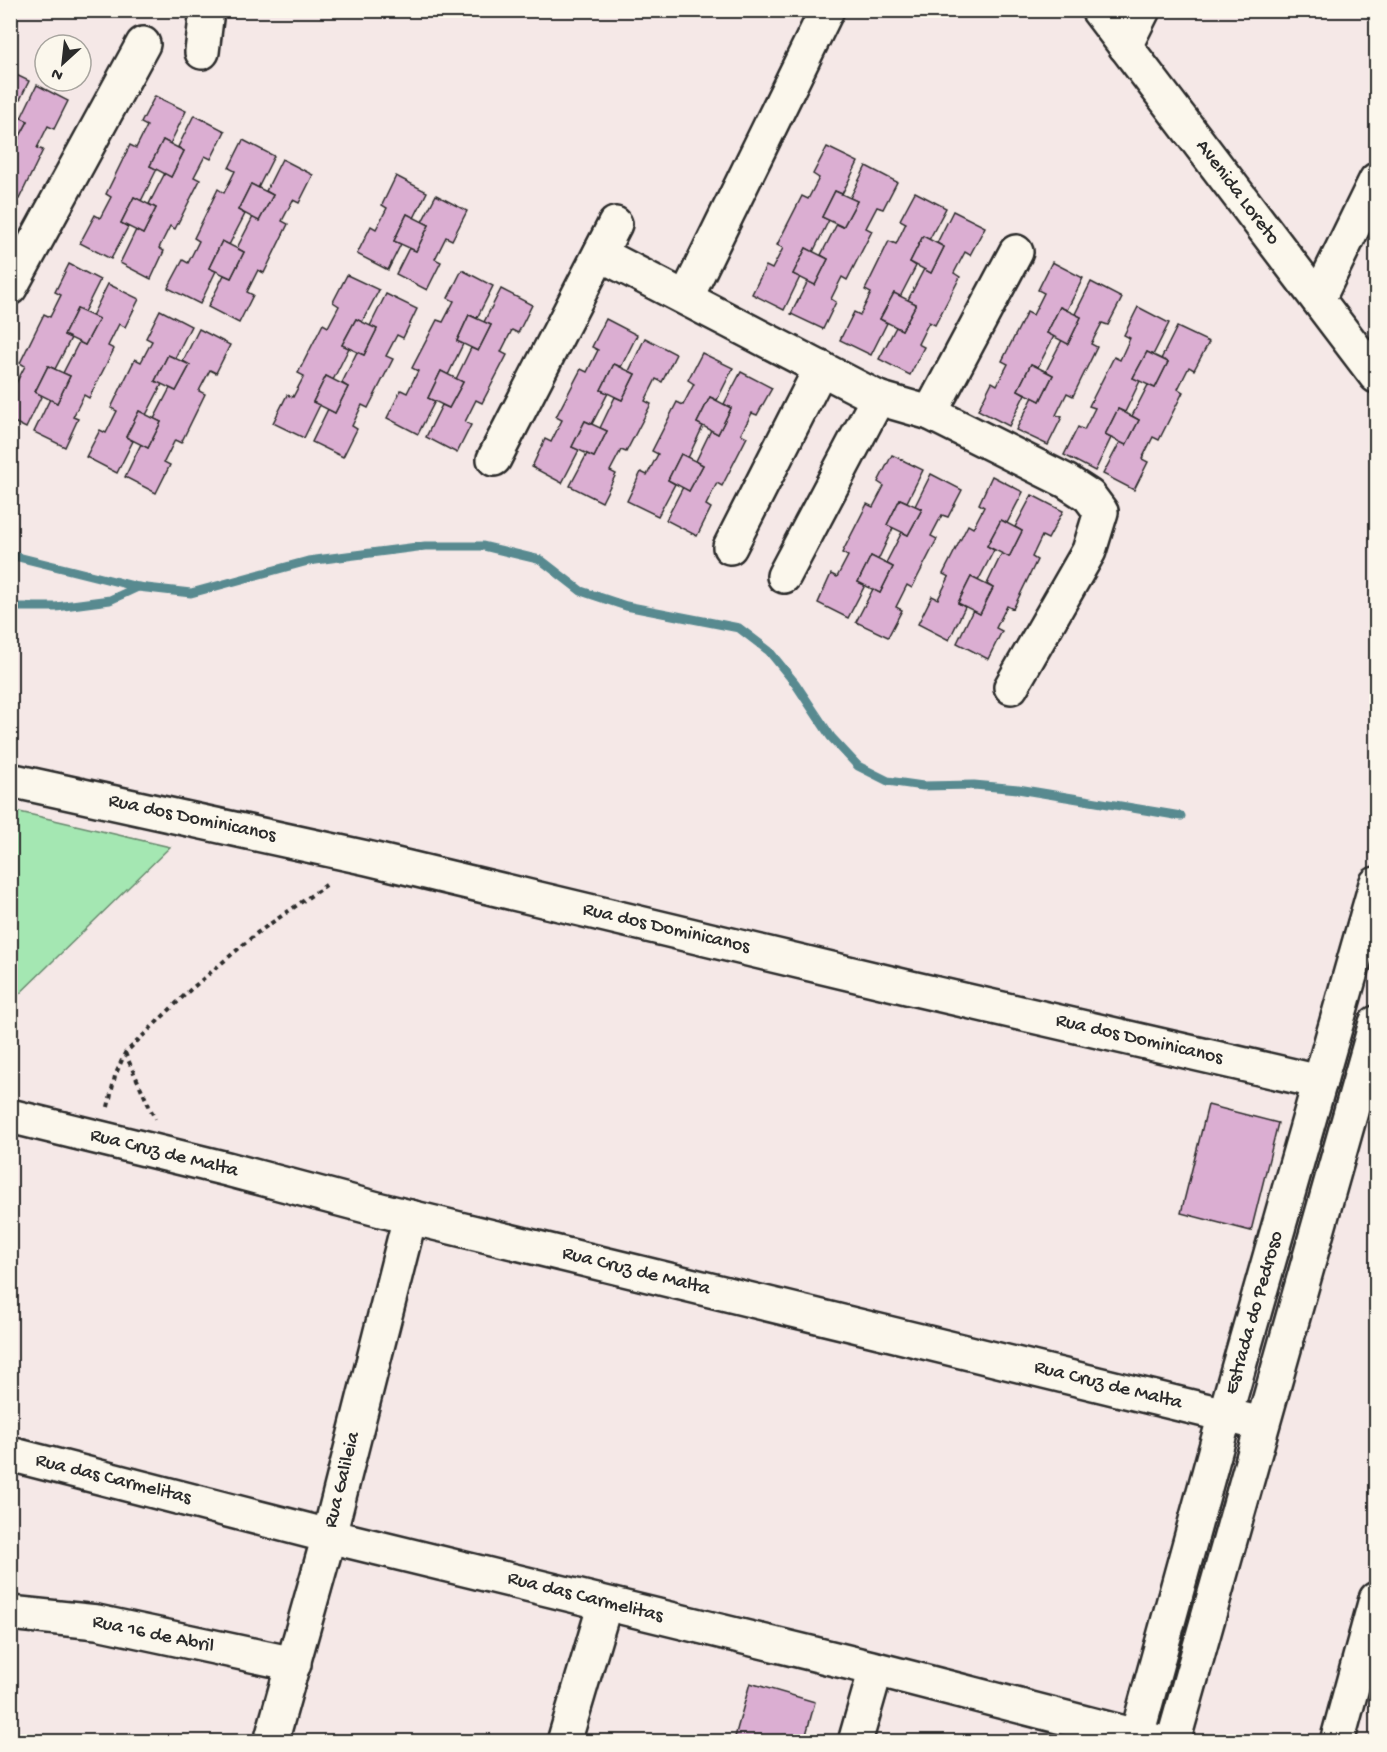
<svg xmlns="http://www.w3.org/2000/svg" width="1387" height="1752" viewBox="0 0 1387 1752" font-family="'Gochi Hand',sans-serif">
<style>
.green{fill:#a4e7b2;stroke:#68896e;stroke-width:1.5}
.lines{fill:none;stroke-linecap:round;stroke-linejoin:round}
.stream{stroke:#598a90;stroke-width:9}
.building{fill:#dbaed2;stroke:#2b2b2b;stroke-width:1.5}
.minor-casing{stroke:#2b2b2b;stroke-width:38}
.major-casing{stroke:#2b2b2b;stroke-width:38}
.path{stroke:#2b2b2b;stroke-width:4;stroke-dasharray:4.5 4.5;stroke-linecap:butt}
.minor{stroke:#fbf7ec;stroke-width:33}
.major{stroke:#fbf7ec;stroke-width:33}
.labels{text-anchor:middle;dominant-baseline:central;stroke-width:4.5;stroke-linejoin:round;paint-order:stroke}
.street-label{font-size:20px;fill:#2b2b2b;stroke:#fbf7ec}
</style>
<rect width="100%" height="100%" fill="#f5e8e7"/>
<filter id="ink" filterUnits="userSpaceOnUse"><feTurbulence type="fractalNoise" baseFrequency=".0167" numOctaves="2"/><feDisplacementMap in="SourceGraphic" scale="12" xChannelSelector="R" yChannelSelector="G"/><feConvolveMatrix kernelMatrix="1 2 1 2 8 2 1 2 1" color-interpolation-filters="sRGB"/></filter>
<g filter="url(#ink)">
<path class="green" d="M11 810 170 847 11 1002 10 810Z"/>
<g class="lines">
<g class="stream">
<path d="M10 555 138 587 191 593 308 561 425 546H483L541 560 581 591 626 606 739 628 769 651 795 683 831 737 858 766 888 781 923 786 974 785 1018 789 1181 816"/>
<path d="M10 607H56L110 600 138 587"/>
</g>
</g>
<g class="building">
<path d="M10 72 29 81 13 114 10 113Z"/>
<path d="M37 85 68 101 54 129 48 126 37 148 43 150 19 199 12 196 10 200V145L14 147 28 121 21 118Z"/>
<path d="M155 96 186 111 170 144 163 140 150 166 157 169 141 201 134 197 121 223 128 227 111 259 80 243 95 215 100 218 111 197 106 194 130 145 136 148 147 126 141 123Z"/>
<path d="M10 113 28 121 14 147 10 145Z"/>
<path d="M194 115 225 131 211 159 205 156 194 177 200 180 175 229 170 226 159 248 164 251 151 279 120 263 136 230 143 234 156 208 149 204 165 173 171 177 184 151 178 147Z"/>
<path d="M163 140 184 151 171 177 150 166Z"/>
<path d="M243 140 274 156 258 188 251 184 238 210 245 214 229 245 222 241 209 268 216 271 200 304 168 288 183 260 188 263 199 241 194 238 218 189 224 193 235 171 229 168Z"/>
<path d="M827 147 858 162 842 194 835 191 822 217 829 220 813 252 806 248 793 274 800 277 784 310 752 294 766 266 772 269 783 248 777 245 802 196 808 199 819 178 813 174Z"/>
<path d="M282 159 313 175 299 203 293 200 282 221 288 224 264 273 258 270 247 292 253 295 239 323 208 307 224 275 231 278 244 252 237 248 253 217 259 221 273 195 266 191Z"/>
<path d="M866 166 897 182 883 209 877 207 866 228 872 231 847 280 842 277 831 299 836 302 823 329 791 314 808 281 815 285 828 259 821 255 837 224 843 227 857 201 850 198Z"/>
<path d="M396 176 427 192 414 218 407 214 394 241 401 244 388 270 357 254 371 226 376 229 387 208 382 205Z"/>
<path d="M251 184 273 195 259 221 238 210Z"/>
<path d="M835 191 857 201 843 227 822 217Z"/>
<path d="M915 192 946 208 929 240 923 236 910 262 916 266 900 297 894 293 880 319 887 323 871 355 840 340 854 312 860 315 871 293 865 290 889 241 896 244 906 223 900 220Z"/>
<path d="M436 195 467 211 452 240 446 237 435 259 441 262 427 290 396 274 409 248 416 251 429 225 422 222Z"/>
<path d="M134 197 156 208 143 234 121 223Z"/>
<path d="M953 211 985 227 970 255 965 252 954 273 960 277 935 325 929 322 918 344 924 347 910 375 879 359 896 327 902 330 916 304 908 300 924 269 931 273 944 247 937 243Z"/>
<path d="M407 214 429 225 416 251 394 241Z"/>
<path d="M923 236 944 247 931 273 910 262Z"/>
<path d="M222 241 244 252 231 278 209 268Z"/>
<path d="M806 248 828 259 815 285 793 274Z"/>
<path d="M1052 262 1083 278 1067 310 1060 307 1047 333 1054 336 1038 367 1031 364 1018 390 1025 394 1009 426 978 410 992 382 997 385 1008 364 1002 361 1027 312 1033 315 1044 293 1038 290Z"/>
<path d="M69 264 100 280 84 312 77 309 64 335 71 338 55 369 48 366 35 392 42 395 26 428 10 420V385L14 387 25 366 20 363 44 314 50 317 61 295 55 292Z"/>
<path d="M462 270 493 286 477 318 469 315 457 341 463 344 448 375 441 371 428 398 435 401 418 434 387 418 401 390 407 393 418 371 412 368 437 320 443 322 454 301 448 298Z"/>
<path d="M347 275 379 290 362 322 356 319 342 345 349 348 333 380 326 376 313 402 320 405 304 438 273 423 287 395 293 397 304 376 298 373 323 324 328 327 339 306 333 302Z"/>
<path d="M1091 282 1122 298 1108 325 1102 323 1091 344 1097 347 1073 396 1067 393 1056 415 1062 417 1048 445 1016 430 1033 397 1040 401 1053 375 1046 371 1062 340 1068 344 1081 317 1075 314Z"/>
<path d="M108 284 139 299 125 327 119 324 108 346 114 349 89 398 84 395 73 417 78 419 65 447 34 432 50 399 57 403 70 376 63 373 79 342 85 345 99 319 92 316Z"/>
<path d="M501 289 532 305 518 333 512 330 501 352 507 355 482 403 476 400 465 422 471 425 457 453 426 437 442 405 449 408 463 382 456 379 471 348 478 351 491 325 484 322Z"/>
<path d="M894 293 916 304 902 330 880 319Z"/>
<path d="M386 294 417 309 403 338 397 335 386 356 393 359 368 408 362 405 352 426 357 429 343 457 312 442 328 409 335 413 348 387 342 383 357 352 364 355 377 329 370 326Z"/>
<path d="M1060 307 1081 317 1068 344 1047 333Z"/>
<path d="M1138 307 1169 323 1153 355 1147 352 1133 378 1140 381 1125 412 1118 409 1105 435 1111 438 1095 471 1064 455 1078 427 1084 430 1095 408 1089 406 1114 357 1120 360 1130 338 1124 335Z"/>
<path d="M77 309 99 319 85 345 64 335Z"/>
<path d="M160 310 191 326 175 358 168 355 155 381 162 384 146 415 139 411 126 437 133 441 117 473 86 457 100 430 106 433 117 411 111 408 135 359 141 362 152 341 146 338Z"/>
<path d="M469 315 491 325 478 351 457 341Z"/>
<path d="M356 319 377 329 364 355 342 345Z"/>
<path d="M606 319 637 335 621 367 614 364 601 390 608 393 592 424 585 421 572 447 579 450 562 483 532 467 545 439 551 442 562 420 556 417 581 369 587 372 598 350 592 347Z"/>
<path d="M1177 327 1209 342 1194 370 1189 367 1178 389 1183 392 1159 440 1153 437 1142 459 1148 462 1134 490 1103 474 1120 442 1126 445 1139 420 1132 416 1148 385 1155 388 1168 362 1161 359Z"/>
<path d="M199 329 230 345 216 373 210 370 199 391 205 394 181 443 175 440 164 462 170 465 156 493 125 477 141 444 148 448 161 422 154 419 170 388 176 391 190 365 183 361Z"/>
<path d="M645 338 676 354 662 382 656 379 645 401 651 404 626 452 621 450 610 471 616 474 602 502 570 486 587 454 594 457 607 431 600 428 615 397 622 400 635 374 629 371Z"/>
<path d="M1147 352 1168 362 1155 388 1133 378Z"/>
<path d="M702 353 733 368 717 400 710 397 697 423 703 426 688 458 681 454 668 480 675 484 658 516 627 501 641 472 647 475 658 454 652 451 677 402 683 405 694 384 688 380Z"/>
<path d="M168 355 190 365 176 391 155 381Z"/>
<path d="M614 364 635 374 622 400 601 390Z"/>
<path d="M1031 364 1053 375 1040 401 1018 390Z"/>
<path d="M48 366 70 376 57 403 35 392Z"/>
<path d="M441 371 463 382 449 408 428 398Z"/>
<path d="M741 372 772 388 757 415 752 413 741 434 747 437 722 486 717 483 706 505 711 508 697 536 666 520 683 487 689 491 703 465 696 461 711 430 718 434 731 408 724 404Z"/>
<path d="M326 376 348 387 335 413 313 402Z"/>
<path d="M710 397 731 408 718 434 697 423Z"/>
<path d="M1118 409 1139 420 1126 445 1105 435Z"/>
<path d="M139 411 161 422 148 448 126 437Z"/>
<path d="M585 421 607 431 594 457 572 447Z"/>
<path d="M681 454 703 465 689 491 668 480Z"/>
<path d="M892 455 923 470 907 502 900 499 887 525 893 528 878 560 871 556 858 582 865 585 848 618 818 603 831 574 837 577 848 556 842 553 867 504 873 507 884 486 878 482Z"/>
<path d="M931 474 962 490 948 517 942 515 931 536 937 539 912 588 907 585 896 607 902 610 888 637 856 622 873 589 880 593 893 567 886 563 902 532 908 535 922 509 915 506Z"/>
<path d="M992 476 1023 492 1007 523 1001 520 987 546 994 550 978 581 971 577 958 603 965 607 949 640 918 624 932 596 938 599 949 577 943 574 968 525 973 528 984 507 979 504Z"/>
<path d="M1032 495 1063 511 1048 539 1042 536 1032 557 1037 560 1013 609 1007 606 996 628 1002 631 988 659 957 643 973 610 980 614 993 588 987 584 1002 553 1009 557 1022 531 1015 527Z"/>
<path d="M900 499 922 509 908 535 887 525Z"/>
<path d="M1001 520 1022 531 1009 557 987 546Z"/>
<path d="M871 556 893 567 880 593 858 582Z"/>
<path d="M971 577 993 588 980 614 958 603Z"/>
<path d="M1208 1105 1278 1123 1251 1231 1181 1213Z"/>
<path d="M750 1683 815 1702 804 1742H752L735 1737Z"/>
</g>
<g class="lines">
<g class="minor-casing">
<g id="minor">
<path d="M1098 10 1376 376"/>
<path d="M1125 46 1143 10"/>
<path d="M202 52 207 10"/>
<path d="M600 254 878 398 930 413 1066 481 1089 496 1101 512 1089 551 1011 687"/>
<path d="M10 288 143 44"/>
<path d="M686 298 827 10"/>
<path d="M1318 299 1376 180"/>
<path d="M930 413 1016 252"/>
<path d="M494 459 615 224"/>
<path d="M730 547 821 368"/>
<path d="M784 576 878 398"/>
<path d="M10 780 367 858 911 988 1320 1082"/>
<path d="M10 1116 227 1169 381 1210 1262 1424"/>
<path d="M10 1454 329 1536 876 1669 1159 1742"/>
<path d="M10 1613 97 1622 294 1664"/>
<path d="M271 1742 329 1536 410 1217"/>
<path d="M564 1742 605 1604"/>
<path d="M855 1742 876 1669"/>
<path d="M1337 1742 1376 1599"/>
</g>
</g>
<g class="major-casing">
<g id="major">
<path d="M1135 1742 1225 1415 1376 884"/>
<path d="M1173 1742 1376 1023"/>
</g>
</g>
<g class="path">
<path d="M125 1053 155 1119"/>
<path d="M108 1107 115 1076 125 1053 190 990 257 933 329 883"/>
</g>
<use href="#minor" class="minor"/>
<use href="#major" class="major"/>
</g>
</g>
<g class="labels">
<g class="street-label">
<text transform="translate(1237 193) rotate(53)">Avenida Loreto</text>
<text transform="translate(192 819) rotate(12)">Rua dos Dominicanos</text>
<text transform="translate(666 929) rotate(13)">Rua dos Dominicanos</text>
<text transform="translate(1139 1040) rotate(13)">Rua dos Dominicanos</text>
<text transform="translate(164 1154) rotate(14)">Rua Cruz de Malta</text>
<text transform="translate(636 1272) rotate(14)">Rua Cruz de Malta</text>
<text transform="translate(1255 1313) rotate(-74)">Estrada do Pedroso</text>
<text transform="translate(1108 1386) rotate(14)">Rua Cruz de Malta</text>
<text transform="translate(113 1480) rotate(14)">Rua das Carmelitas</text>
<text transform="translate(343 1480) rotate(-76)">Rua Galileia</text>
<text transform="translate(585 1598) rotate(14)">Rua das Carmelitas</text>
<text transform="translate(153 1635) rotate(12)">Rua 16 de Abril</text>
</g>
</g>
<rect width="1387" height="1752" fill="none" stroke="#fbf7ec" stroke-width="36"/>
<rect x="18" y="18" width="1351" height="1716" fill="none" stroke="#2b2b2b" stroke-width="2" filter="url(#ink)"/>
<g transform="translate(63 63) rotate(207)"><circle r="28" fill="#fbf7ec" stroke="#a8a59f" stroke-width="1.5"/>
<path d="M0-4.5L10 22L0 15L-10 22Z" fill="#2b2b2b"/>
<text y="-9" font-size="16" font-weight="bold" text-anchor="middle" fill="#2b2b2b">N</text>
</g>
</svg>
